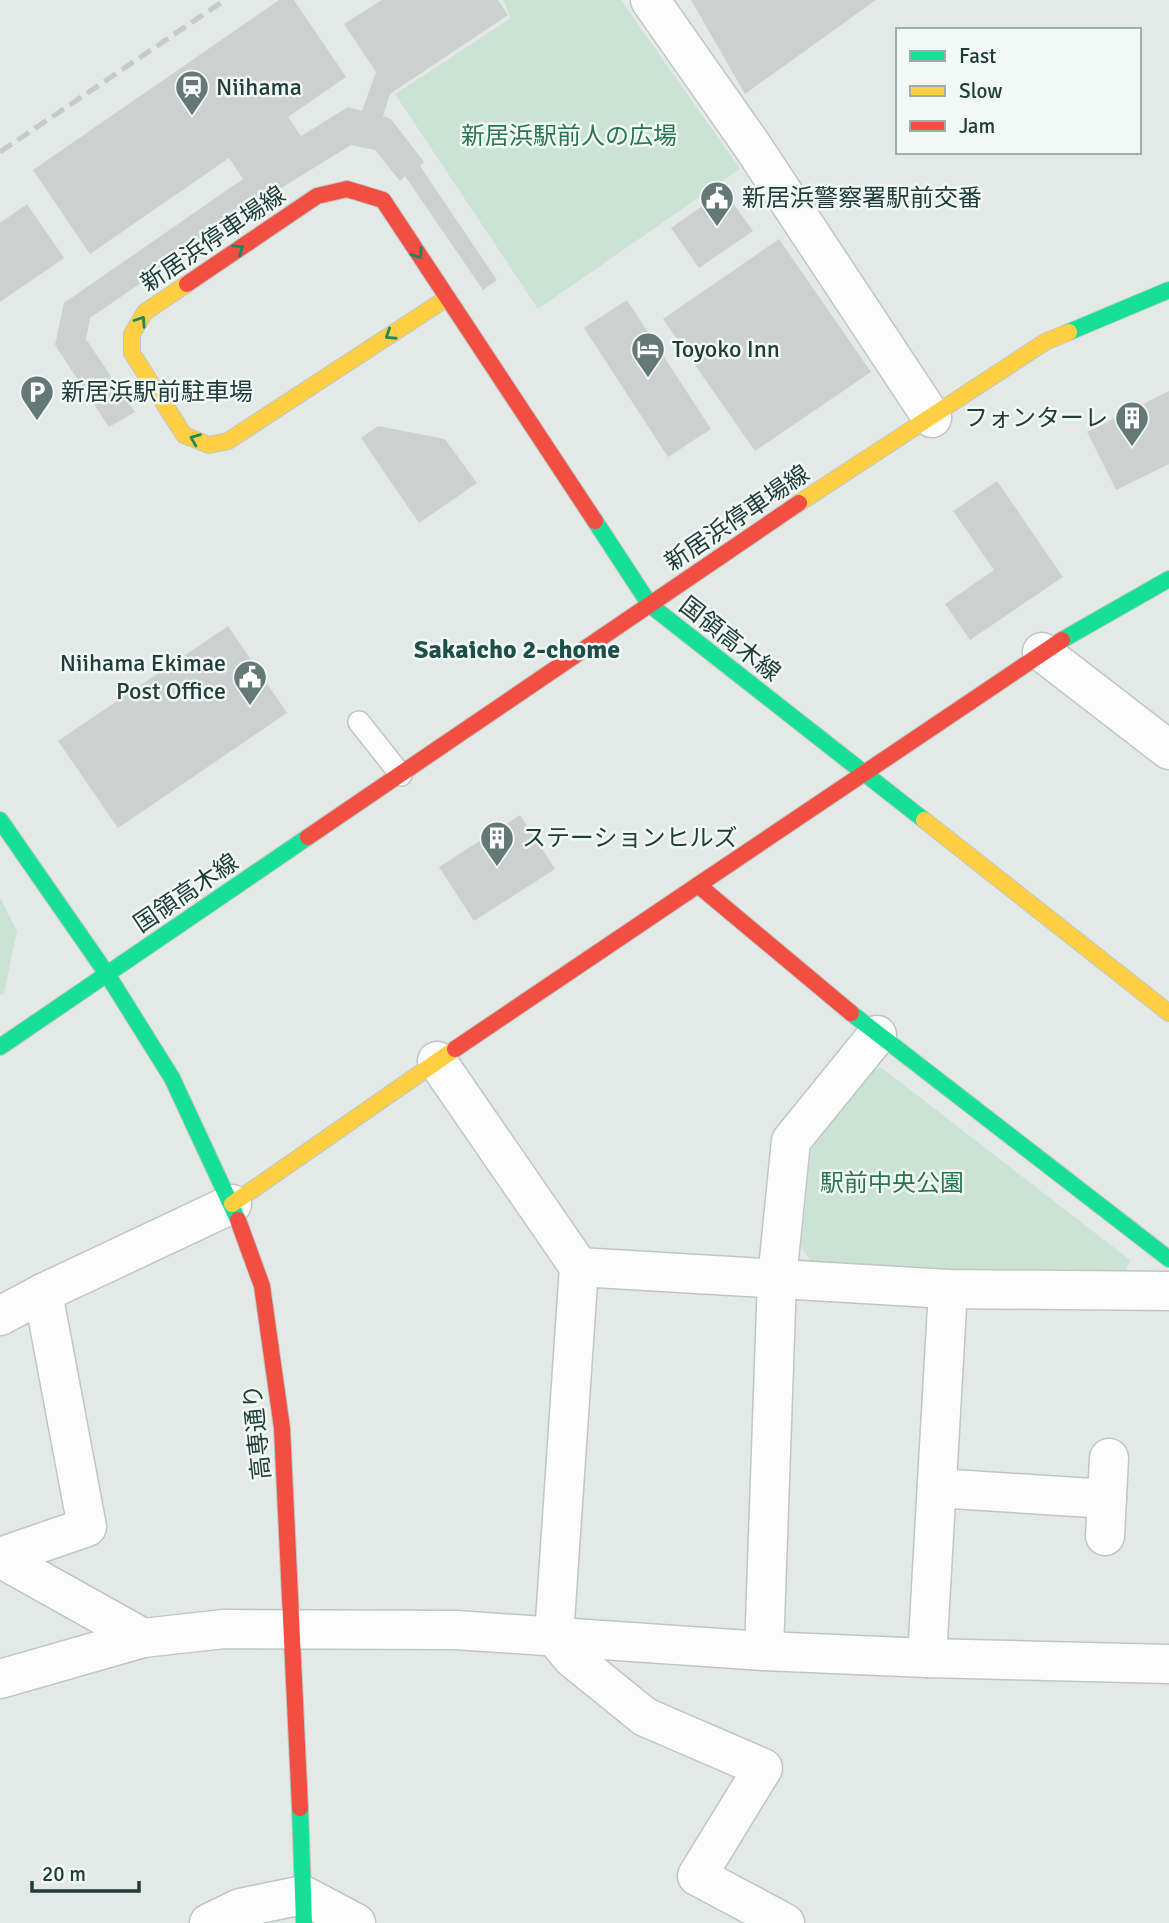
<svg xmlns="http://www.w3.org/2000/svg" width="1169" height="1923" viewBox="0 0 1169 1923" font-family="Signika,'Noto Sans JP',sans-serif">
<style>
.green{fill:#cbe3d5}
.building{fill:#ccd1d0}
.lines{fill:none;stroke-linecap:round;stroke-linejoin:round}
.lane-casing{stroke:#c0c6c4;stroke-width:24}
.street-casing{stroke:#c0c6c4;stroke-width:41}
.fast-casing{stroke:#bec7c4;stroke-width:18}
.slow-casing{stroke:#bec7c4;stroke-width:18}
.jam-casing{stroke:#bec7c4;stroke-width:18}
.lane{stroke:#fbfcfb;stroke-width:21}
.street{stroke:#fbfcfb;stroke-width:38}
.fast{stroke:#16e098;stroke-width:16}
.slow{stroke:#ffcf43;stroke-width:16}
.jam{stroke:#f24e42;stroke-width:16}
.rail{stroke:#c6cac9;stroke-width:5;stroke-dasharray:14 7;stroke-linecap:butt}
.oneway{stroke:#1c8663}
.labels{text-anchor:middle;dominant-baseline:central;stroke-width:5;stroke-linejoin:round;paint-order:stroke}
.poi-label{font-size:24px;fill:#203d38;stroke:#f1f8f5;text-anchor:start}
.park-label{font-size:24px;fill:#29754f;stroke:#f1f8f5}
.street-label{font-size:24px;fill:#203d38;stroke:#f1f8f5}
.neighbourhood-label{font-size:26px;font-weight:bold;fill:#1c4f49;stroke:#f1f8f5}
</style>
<rect width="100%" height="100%" fill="#e3e9e7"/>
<g class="green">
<path d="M503 0H621L740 169 538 309 395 94 511 18Z"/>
<path d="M0 897 17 931 4 993 0 995Z"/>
<path d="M882 1068 1130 1260 1123 1279 812 1263 801 1247 811 1150 867 1070Z"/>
</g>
<g class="building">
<path d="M279 0H294L346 77 288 117 301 136 348 107 362 111 376 72 344 24 382 0H498L508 15 390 94 383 116 391 119 424 162 420 166 497 280 483 290 405 176 400 181 375 150 351 145 257 203 90 318 86 339 135 412 109 427 55 345 64 303 243 179 229 158 90 254 33 170Z"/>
<path d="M691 0H876L745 94Z"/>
<path d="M724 191 753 231 699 268 671 228Z"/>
<path d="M27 204 64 258 0 302V223Z"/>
<path d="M779 239 871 372 755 451 663 319Z"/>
<path d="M627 300 711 429 668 457 584 328Z"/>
<path d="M1169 391V464L1116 490 1087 432Z"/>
<path d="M378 426 445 439 477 483 419 523 361 438Z"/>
<path d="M997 481 1063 577 970 640 945 604 994 570 953 511Z"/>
<path d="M228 626 287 713 118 828 58 741Z"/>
<path d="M520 815 555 869 474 921 439 867Z"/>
</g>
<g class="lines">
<g class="lane-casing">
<path id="lane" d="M359 722 401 775"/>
</g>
<g class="street-casing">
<g id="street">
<path d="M650 0 751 144 932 418"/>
<path d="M1042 652 1169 750"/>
<path d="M437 1061 579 1267 554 1636 572 1658 645 1717 763 1768 697 1876 785 1923"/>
<path d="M579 1267 948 1289 1169 1291"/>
<path d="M0 1316 43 1293 232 1204"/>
<path d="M937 1488 1107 1499"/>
<path d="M1105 1536 1109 1458"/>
<path d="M0 1557 87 1527 43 1293"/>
<path d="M0 1558 143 1638"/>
<path d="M764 1651 777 1279 791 1141 877 1035"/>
<path d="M927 1658 948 1289"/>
<path d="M0 1679 143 1638 224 1629 456 1630 764 1651 927 1658 1169 1664"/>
<path d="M209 1923 240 1908 303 1895 356 1923"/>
</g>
</g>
<g class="fast-casing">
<g id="fast">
<path d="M1069 332 1169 290"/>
<path d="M595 521 650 605 924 820"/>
<path d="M1062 640 1169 579"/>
<path d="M0 820 107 974 172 1078 238 1220"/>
<path d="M851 1013 1169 1259"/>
<path d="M0 1047 308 837"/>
<path d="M300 1808 304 1923"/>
</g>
</g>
<g class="slow-casing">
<g id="slow">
<path d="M187 284 145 312 132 334V353L184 435 209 445 228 441 447 298"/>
<path d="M799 503 1045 342 1069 332"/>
<path d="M924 820 1169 1013"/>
<path d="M232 1204 455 1049"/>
</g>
</g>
<g class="jam-casing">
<g id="jam">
<path d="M187 284 317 196 347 189 383 200 595 521"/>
<path d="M308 837 799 503"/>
<path d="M698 885 1062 640"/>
<path d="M455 1049 698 885 851 1013"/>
<path d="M238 1220 262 1286 282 1428 300 1808"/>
</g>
</g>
<use href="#lane" class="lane"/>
<use href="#street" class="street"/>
<use href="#fast" class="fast"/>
<use href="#slow" class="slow"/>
<use href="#jam" class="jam"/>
<path class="rail" d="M0 152 225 0"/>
</g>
<defs><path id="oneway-chevron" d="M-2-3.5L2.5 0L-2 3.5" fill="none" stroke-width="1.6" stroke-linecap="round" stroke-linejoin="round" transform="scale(1.75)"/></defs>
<g class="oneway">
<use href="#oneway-chevron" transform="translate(239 249) rotate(-34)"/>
<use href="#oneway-chevron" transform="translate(418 254) rotate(57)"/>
<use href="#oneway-chevron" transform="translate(141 321) rotate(-56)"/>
<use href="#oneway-chevron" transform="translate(390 335) rotate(147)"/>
<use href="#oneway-chevron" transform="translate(195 439) rotate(-158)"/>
</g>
<defs>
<g id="station-pin" transform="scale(1.75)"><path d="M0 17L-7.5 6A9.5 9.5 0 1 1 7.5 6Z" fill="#647975" stroke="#f1f8f5"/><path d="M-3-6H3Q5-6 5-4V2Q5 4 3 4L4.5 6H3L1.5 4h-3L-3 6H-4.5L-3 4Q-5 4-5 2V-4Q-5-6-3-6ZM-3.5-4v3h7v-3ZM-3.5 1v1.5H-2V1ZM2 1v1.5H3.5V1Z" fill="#fff"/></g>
<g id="civic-pin" transform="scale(1.75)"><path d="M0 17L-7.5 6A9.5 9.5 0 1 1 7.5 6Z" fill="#647975" stroke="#f1f8f5"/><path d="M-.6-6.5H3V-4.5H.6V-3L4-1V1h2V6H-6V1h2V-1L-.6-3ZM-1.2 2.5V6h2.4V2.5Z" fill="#fff"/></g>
<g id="hotel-pin" transform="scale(1.75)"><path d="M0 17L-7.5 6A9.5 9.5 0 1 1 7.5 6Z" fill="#647975" stroke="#f1f8f5"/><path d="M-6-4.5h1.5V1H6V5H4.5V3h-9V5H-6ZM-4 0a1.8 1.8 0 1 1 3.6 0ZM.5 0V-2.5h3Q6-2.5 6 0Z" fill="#fff"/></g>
<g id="parking-pin" transform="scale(1.75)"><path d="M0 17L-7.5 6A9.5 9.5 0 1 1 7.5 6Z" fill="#647975" stroke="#f1f8f5"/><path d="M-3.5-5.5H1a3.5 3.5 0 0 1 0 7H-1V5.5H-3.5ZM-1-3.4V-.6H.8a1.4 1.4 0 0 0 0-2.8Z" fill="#fff"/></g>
<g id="building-pin" transform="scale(1.75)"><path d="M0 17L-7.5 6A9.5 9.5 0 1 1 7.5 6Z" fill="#647975" stroke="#f1f8f5"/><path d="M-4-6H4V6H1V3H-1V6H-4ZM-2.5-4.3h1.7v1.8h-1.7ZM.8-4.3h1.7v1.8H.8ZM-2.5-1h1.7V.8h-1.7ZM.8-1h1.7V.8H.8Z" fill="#fff"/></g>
</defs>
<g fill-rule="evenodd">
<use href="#station-pin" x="192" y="87"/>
<use href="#civic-pin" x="717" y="198"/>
<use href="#hotel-pin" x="648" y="349"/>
<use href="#parking-pin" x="37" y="392"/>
<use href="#building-pin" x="1132" y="418"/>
<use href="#civic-pin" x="250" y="677"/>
<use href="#building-pin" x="497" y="838"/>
</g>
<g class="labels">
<g class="poi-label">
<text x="216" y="87">Niihama</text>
<text x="742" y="198">新居浜警察署駅前交番</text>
<text x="672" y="349">Toyoko Inn</text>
<text x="61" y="392">新居浜駅前駐車場</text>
<text x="1108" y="418" text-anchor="end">フォンターレ</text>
<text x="226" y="663" text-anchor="end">Niihama Ekimae<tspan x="226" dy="28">Post Office</tspan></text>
<text x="522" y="838">ステーションヒルズ</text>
</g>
<g class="park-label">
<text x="569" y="136">新居浜駅前人の広場</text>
<text x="892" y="1183">駅前中央公園</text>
</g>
<g class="street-label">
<text transform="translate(213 239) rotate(-34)">新居浜停車場線</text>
<text transform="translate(737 518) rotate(-34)">新居浜停車場線</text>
<text transform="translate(730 639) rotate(38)">国領高木線</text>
<text transform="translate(186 893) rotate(-34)">国領高木線</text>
<text transform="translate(257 1432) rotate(-96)">高専通り</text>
</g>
<g class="neighbourhood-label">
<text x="517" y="650">Sakaicho 2-chome</text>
</g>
</g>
<rect x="896" y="28" width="245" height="126" fill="#f1f8f5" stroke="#9dada9" stroke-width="2"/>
<rect x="910" y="51" width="35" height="10" fill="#16e098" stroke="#9dada9" stroke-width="2"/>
<text x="959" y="63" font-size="21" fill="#203d38">Fast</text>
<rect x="910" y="86" width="35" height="10" fill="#ffcf43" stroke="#9dada9" stroke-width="2"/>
<text x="959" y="98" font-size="21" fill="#203d38">Slow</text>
<rect x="910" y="121" width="35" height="10" fill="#f24e42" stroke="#9dada9" stroke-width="2"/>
<text x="959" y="133" font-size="21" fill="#203d38">Jam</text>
<path d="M32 1881v10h107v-10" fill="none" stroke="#203d38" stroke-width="3.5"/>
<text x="42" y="1881" font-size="21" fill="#203d38" stroke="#f1f8f5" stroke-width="5" paint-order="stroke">20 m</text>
</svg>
